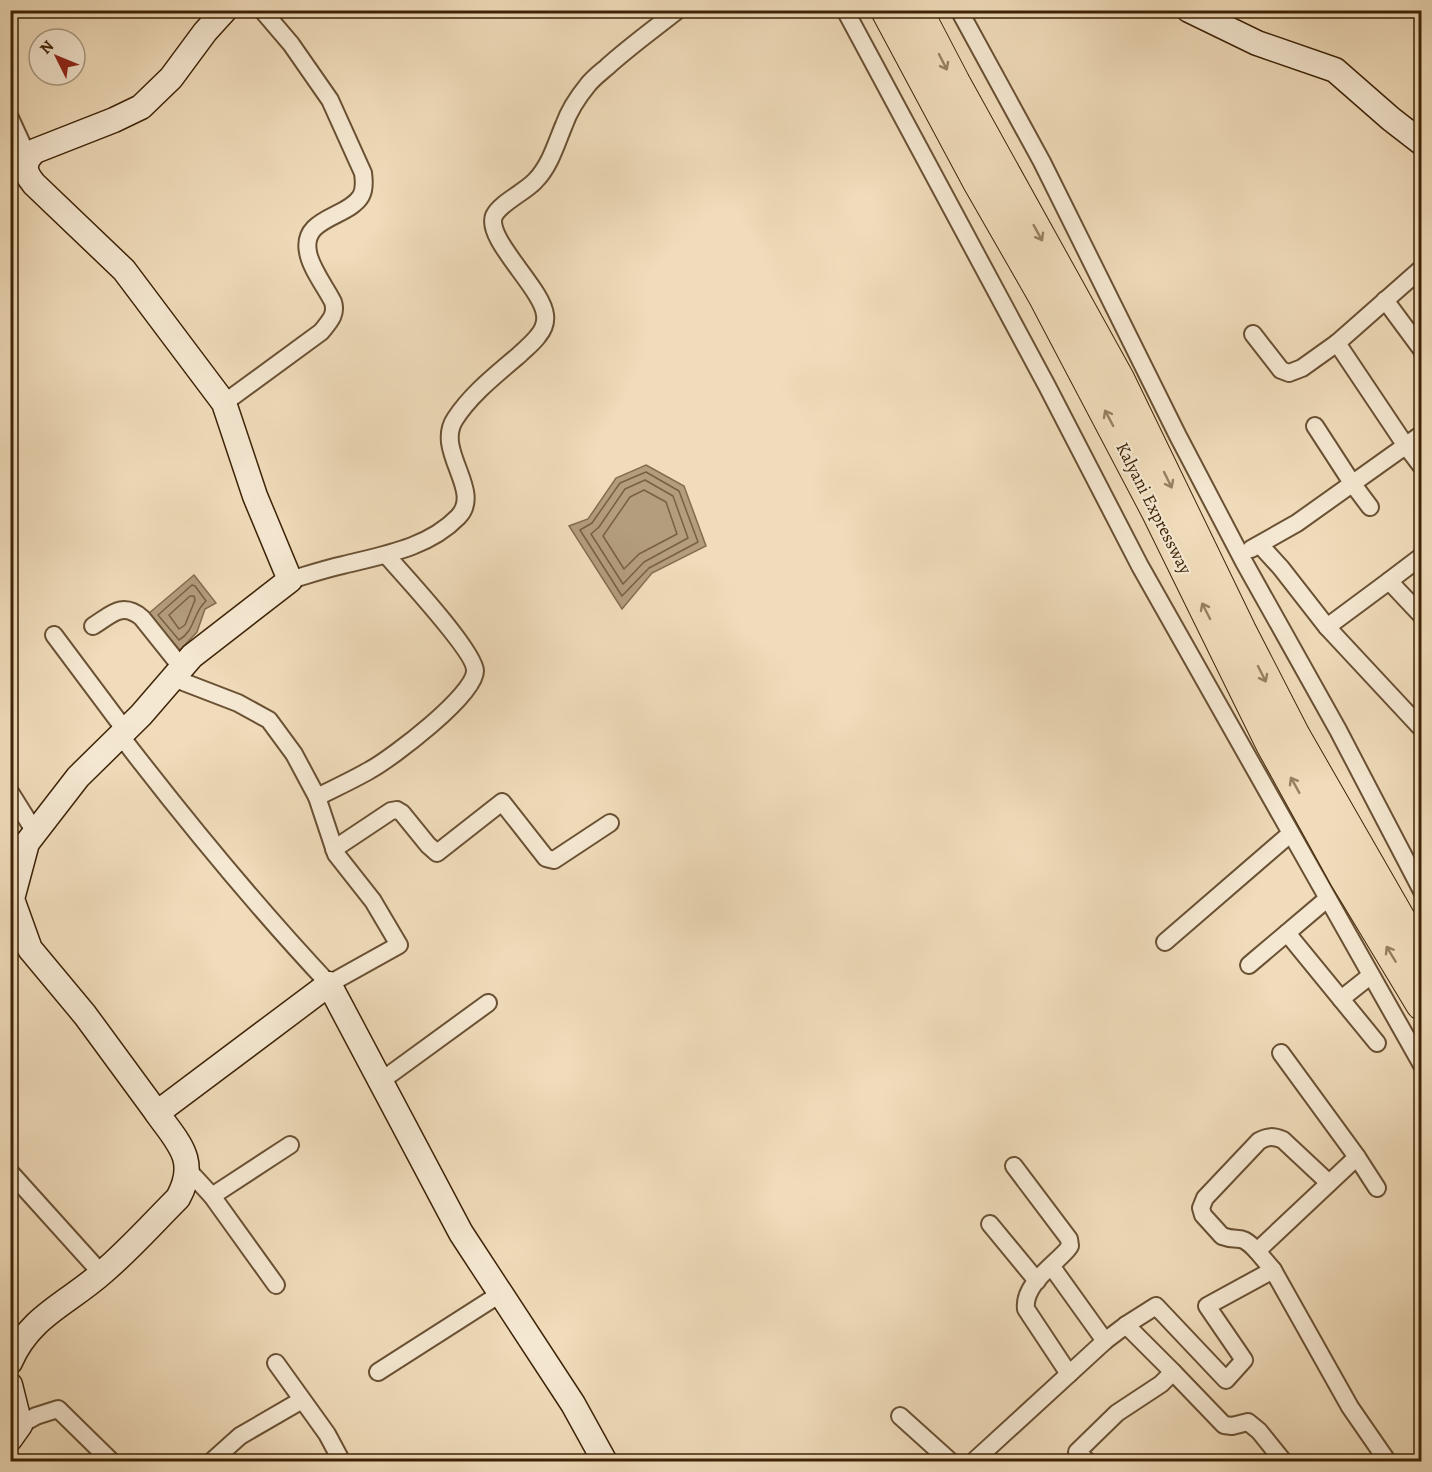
<svg xmlns="http://www.w3.org/2000/svg" width="1432" height="1472" viewBox="0 0 1432 1472" font-family="Alegreya,serif">
<style>
.water{fill:#b39d7d;stroke:#846c4e;stroke-width:1.5}
.lines{fill:none;stroke-linecap:round;stroke-linejoin:round}
.shore{stroke:#786042;stroke-width:1.5}
.street-casing{stroke:#6a5134;stroke-width:20}
.secondary-casing{stroke:#3d2307;stroke-width:27}
.highway-casing{stroke:#3d2307;stroke-width:34}
.street{stroke:#f5e8d2;stroke-width:16}
.secondary{stroke:#f5e8d2;stroke-width:24}
.highway{stroke:#f0dcba;stroke-width:32}
.oneway{stroke:#968060}
.labels{text-anchor:middle;dominant-baseline:central;stroke-width:4.5;stroke-linejoin:round;paint-order:stroke}
.street-label{font-size:18px;fill:#3d2307;stroke:#f5e8d2}
</style>
<rect width="100%" height="100%" fill="#f0dcba"/>
<filter id="stains"><feTurbulence type="fractalNoise" baseFrequency=".00333" numOctaves="4"/><feColorMatrix values="0 0 0 0 .2 0 0 0 0 .09 0 0 0 0 .02 0 0 0 .5 -.17"/></filter>
<radialGradient id="worn" r=".72"><stop offset=".6" stop-color="#630" stop-opacity="0"/><stop offset="1" stop-color="#630" stop-opacity=".3"/></radialGradient>
<g class="water">
<path d="M646 465 684 486 706 546 652 573 622 609 569 526 588 519 616 478Z"/>
<path d="M194 575 216 603 205 609 197 632 180 650 148 614Z"/>
</g>
<g class="lines">
<g class="shore">
<path d="M646 472 679 491 698 542 649 568 622 596 580 530 592 523 620 483Z"/>
<path d="M645 480 673 496 688 538 644 562 623 584 591 534 599 527 625 489Z"/>
<path d="M644 490 666 502 677 534 639 554 624 569 603 536 630 497Z"/>
<path d="M192 585 195 586 206 601C193 612 195 631 179 640L158 615Z"/>
<path d="M190 596H194L195 600 185 625 179 629 169 615Z"/>
</g>
<g class="street-casing">
<g id="street">
<path d="M845 10 1047 386 1140 566 1422 1065"/>
<path d="M959 10 1042 162 1178 436 1244 562 1338 730 1422 891"/>
<path d="M10 118 28 157"/>
<path d="M1385 300 1422 350"/>
<path d="M1253 334 1281 370 1289 373 1302 368 1337 343 1406 446 1422 467"/>
<path d="M1337 343 1422 268"/>
<path d="M224 403 321 332C329 322 337 315 333 302 326 288 310 267 308 252 301 217 348 218 361 196 365 189 364 180 363 173L330 100 291 44 262 10"/>
<path d="M1315 426 1352 483 1370 507"/>
<path d="M1260 545 1281 568 1327 627 1422 729"/>
<path d="M1251 549 1297 523 1422 434"/>
<path d="M290 580C307 575 325 569 343 565 383 555 428 548 458 517 484 491 434 451 455 419 471 394 497 374 519 355 525 349 533 343 538 336 543 330 546 322 545 315 543 289 485 239 494 216 500 203 525 192 535 181 550 166 556 144 564 125 569 111 578 97 587 86 592 79 600 73 607 67 629 47 654 29 678 10"/>
<path d="M1389 581 1422 556"/>
<path d="M93 626C111 615 122 601 142 618L182 668"/>
<path d="M1327 627 1389 581 1422 616"/>
<path d="M54 635 125 730 120 735C186 821 255 905 329 984L399 945 373 901 336 854 317 797 294 754 269 720 238 703 173 678"/>
<path d="M10 792 35 832"/>
<path d="M317 797C335 788 353 780 370 770 392 758 475 695 475 671 476 653 402 573 387 556"/>
<path d="M334 849 391 811 397 810 402 813 428 845 437 853 502 802 546 858 554 860 610 823"/>
<path d="M1287 933 1377 1043"/>
<path d="M1165 942 1290 834"/>
<path d="M1249 965 1327 899"/>
<path d="M1341 999 1370 976"/>
<path d="M1281 1053 1357 1157 1377 1188"/>
<path d="M381 1081 488 1003"/>
<path d="M1014 1166 1069 1239 1070 1246 1067 1250C1052 1267 1023 1285 1026 1309L1069 1374"/>
<path d="M188 1170 212 1196 276 1285"/>
<path d="M10 1172 102 1274"/>
<path d="M212 1196 290 1145"/>
<path d="M990 1224 1037 1281"/>
<path d="M1257 1251C1239 1232 1241 1243 1222 1236L1203 1215 1201 1208 1205 1198 1259 1141C1268 1136 1273 1136 1283 1140L1329 1183"/>
<path d="M1052 1267 1105 1341 1126 1325"/>
<path d="M1273 1270 1350 1407 1388 1462"/>
<path d="M276 1363 327 1434 342 1462"/>
<path d="M378 1372 500 1294"/>
<path d="M1173 1372 1224 1425 1232 1426 1248 1422 1259 1431 1284 1462"/>
<path d="M900 1416 951 1462"/>
<path d="M20 1425 36 1416 58 1409 112 1462"/>
<path d="M211 1462 240 1436 302 1400"/>
<path d="M973 1462 1105 1341"/>
<path d="M1088 1462 1077 1452 1117 1413 1161 1384 1173 1372 1126 1325 1156 1306 1226 1380 1244 1360 1207 1306 1273 1270 1257 1251 1357 1157"/>
</g>
</g>
<g class="secondary-casing">
<g id="secondary">
<path d="M225 10 205 32 171 78 141 107 114 120 35 151C23 162 23 171 34 184L124 270 224 403 255 496 290 580 192 656 141 715 78 777 27 843 12 899 30 949 85 1015 157 1113 329 984 461 1233 573 1404 605 1462"/>
<path d="M1189 10 1257 43 1335 70 1391 119 1422 143"/>
<path d="M10 1362C30 1316 67 1304 102 1273 129 1250 153 1223 178 1198 199 1160 178 1143 157 1113"/>
<path d="M10 1385 20 1425 10 1439"/>
</g>
</g>
<g class="highway-casing">
<g id="highway">
<path d="M887 10 978 180 1045 297 1157 510 1272 744 1346 878 1422 1004"/>
<path d="M916 10 954 83 1118 379 1240 631 1294 736 1422 959"/>
</g>
</g>
<use href="#street" class="street"/>
<use href="#secondary" class="secondary"/>
<use href="#highway" class="highway"/>
</g>
<defs><path id="oneway-shaft" d="M-6 0H5M1.5-3L5.5 0L1.5 3" fill="none" stroke-width="1.6" stroke-linecap="round" stroke-linejoin="round" transform="scale(1.5)"/></defs>
<g class="oneway">
<use href="#oneway-shaft" transform="translate(943 62) rotate(63)"/>
<use href="#oneway-shaft" transform="translate(1038 233) rotate(61)"/>
<use href="#oneway-shaft" transform="translate(1109 418) rotate(-118)"/>
<use href="#oneway-shaft" transform="translate(1168 480) rotate(64)"/>
<use href="#oneway-shaft" transform="translate(1206 611) rotate(-117)"/>
<use href="#oneway-shaft" transform="translate(1262 674) rotate(63)"/>
<use href="#oneway-shaft" transform="translate(1295 785) rotate(-119)"/>
<use href="#oneway-shaft" transform="translate(1391 954) rotate(-121)"/>
</g>
<g class="labels">
<g class="street-label">
<text transform="translate(1154 508) rotate(63)">Kalyani Expressway</text>
</g>
</g>
<rect width="1432" height="1472" fill="none" stroke="#f0dcba" stroke-width="36"/>
<rect x="12" y="12" width="1408" height="1448" fill="none" stroke="#3d2307" stroke-width="3"/>
<rect x="18" y="18" width="1396" height="1436" fill="none" stroke="#3d2307" stroke-width="1.5"/>
<g transform="translate(57 57) rotate(313)"><circle r="28" fill="#f5e8d2" stroke="#ab9981" stroke-width="1.5"/>
<path d="M0-4.5L10 22L0 15L-10 22Z" fill="#8f2418"/>
<text y="-9" font-size="16" font-weight="bold" text-anchor="middle" fill="#3d2307">N</text>
</g>
<rect width="100%" height="100%" filter="url(#stains)"/>
<rect width="100%" height="100%" fill="url(#worn)"/>
</svg>
